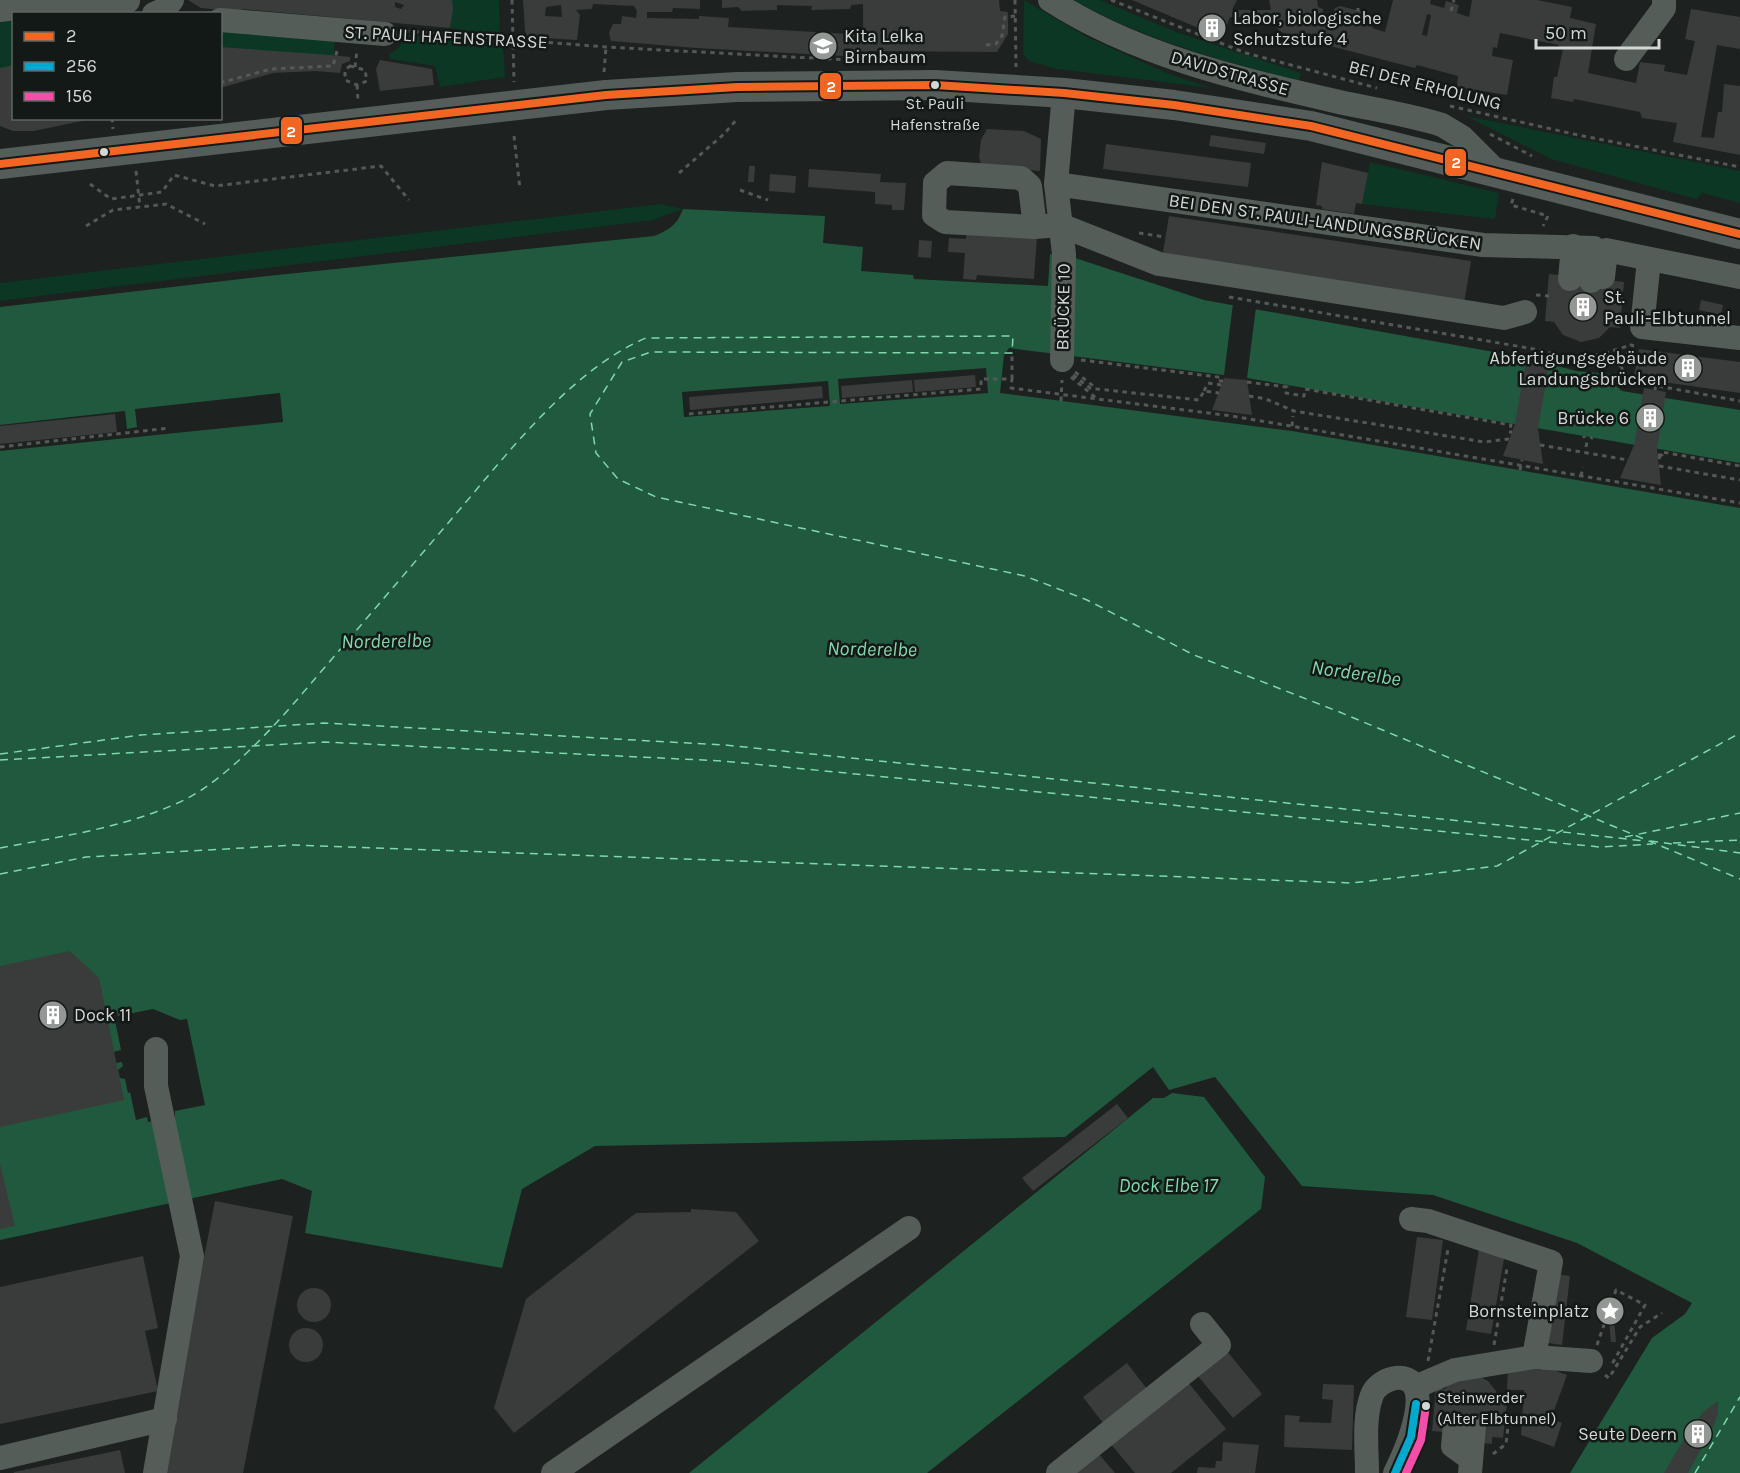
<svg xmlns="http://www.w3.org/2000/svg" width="1740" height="1473" viewBox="0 0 1740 1473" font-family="Karla,sans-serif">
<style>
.green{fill:#0b3724}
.water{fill:#20593e}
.pier{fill:#1d211f}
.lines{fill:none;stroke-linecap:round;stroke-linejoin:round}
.ferry{stroke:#7fd9aa;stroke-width:1.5;stroke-dasharray:8 6;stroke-linecap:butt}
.building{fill:#393c3b;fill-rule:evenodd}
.minor-tunnel{stroke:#383c3a;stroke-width:24;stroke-dasharray:24 12;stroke-linecap:butt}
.path{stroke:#545856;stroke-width:3;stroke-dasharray:4.5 4.5;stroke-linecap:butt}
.minor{stroke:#555d59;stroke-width:24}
.major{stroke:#545d59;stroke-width:30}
.bus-1-casing{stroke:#131916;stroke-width:12}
.bus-2-casing{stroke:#131916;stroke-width:12}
.bus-3-casing{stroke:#131916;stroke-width:12}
.bus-1{stroke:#f26522;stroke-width:8}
.bus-2{stroke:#00a9ce;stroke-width:8}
.bus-3{stroke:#f54da8;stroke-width:8}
.bus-dot{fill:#d4d8d5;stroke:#131916;stroke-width:2}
.labels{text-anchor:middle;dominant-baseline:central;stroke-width:5;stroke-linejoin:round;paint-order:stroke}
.bus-label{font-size:16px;fill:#d4d8d5;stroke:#131916}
.poi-label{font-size:18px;fill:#d4d8d5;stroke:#131916;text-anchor:start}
.street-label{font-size:18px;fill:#d4d8d5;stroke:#131916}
.water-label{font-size:20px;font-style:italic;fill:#7fd9aa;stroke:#131916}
.line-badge{stroke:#131916;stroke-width:2}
.badge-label{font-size:16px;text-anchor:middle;font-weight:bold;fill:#fff}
</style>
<rect width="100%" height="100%" fill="#1d211f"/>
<g class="green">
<path d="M0 0 132 13 14 14V118L87 119 42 129 0 124Z"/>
<path d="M452 0H499L500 31 497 35 450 28Z"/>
<path d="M1024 0 1085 36 1169 74 1212 88 1057 69 1029 61 1023 54Z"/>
<path d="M1072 0H1100L1176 32 1301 73 1299 81C1218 60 1147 40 1072 0Z"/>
<path d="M221 28 335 37 334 56 221 64Z"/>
<path d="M406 35 503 46 505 77 440 87 435 66 390 59 389 54 399 48Z"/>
<path d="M1466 116 1740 171V203L1702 193 1696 199 1551 159Z"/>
<path d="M1370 162 1499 193 1495 219 1362 204Z"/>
<path d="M660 204 683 209 653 220 0 301V283Z"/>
</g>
<g class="water">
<path d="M683 209 825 216 823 243 863 247 861 271 913 275 914 279 1048 286 1050 254 1075 258 1204 300 1528 358 1576 371 1611 374 1612 383 1622 391 1740 410V1473H1570L1652 1338 1685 1314 1692 1303 1577 1243 1433 1195 1302 1186 1215 1077 1169 1090 1153 1067 1065 1137 595 1146 522 1189 502 1268 305 1233 312 1191 282 1179 0 1240V307L258 277 654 236C669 230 677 225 683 209Z"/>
<path d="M1172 1093 1204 1097 1265 1177 1261 1209 927 1473H689L1153 1098H1164Z"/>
</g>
<g class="pier">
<path d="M1233 304 1256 307 1247 378 1740 463V508L1292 431 1000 393 1004 355 1009 348 1224 375Z"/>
<path d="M986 368 988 393 840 404 838 379Z"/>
<path d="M828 381 830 406 684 417 682 392Z"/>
<path d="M280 393 283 422 0 451V425L125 411 127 429 137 427 135 409Z"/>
<path d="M153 1009 180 1020 187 1019 205 1105 175 1111V1117L148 1122 147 1117 136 1120 130 1092 128 1093 125 1079 120 1078 118 1070 123 1066 122 1062 116 1063 113 1052 121 1050 115 1020H112L110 1014 117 1012 118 1016Z"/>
</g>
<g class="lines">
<g class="ferry">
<path d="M0 754 141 735 324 723 725 745 1558 831"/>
<path d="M0 760 325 742 723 761 1600 847 1653 844"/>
<path d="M1563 832 1645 841"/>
<path d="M1625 837 1740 813"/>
<path d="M1650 841 1740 853"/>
<path d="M1673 843 1740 840"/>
<path d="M0 848C62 836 126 828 184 800 228 779 282 718 313 681 361 625 408 570 455 515 508 453 571 370 646 338L1013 336 1012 353 651 352 622 362 590 414 596 453 618 479 656 497 1025 576 1087 600 1194 655 1337 711 1740 879"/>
<path d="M0 874 86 857 294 845 1352 883 1497 866 1740 733"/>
<path d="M1695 1473 1740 1397"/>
</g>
</g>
<g class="building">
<path d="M188 0H452L453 9 450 28 242 9 240 12 201 8ZM395 2 404 5 401 9 395 7Z"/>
<path d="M523 0H700V9L673 8 672 12H647V18L699 19V16L729 18 728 27 851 34V29L863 30V4L851 5 850 9 811 10 812 6 777 5V10L742 11 738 7 722 8V0H999L1000 11 1008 12V34L997 52 869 51 868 54 862 53V57L696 48 611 41 609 33 613 24H621L622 16 636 18 637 11 634 6 593 4 592 9 576 10 580 15 577 40 528 37 525 31ZM561 5 562 17 545 16 546 7Z"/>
<path d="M1132 0H1237L1232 10H1271L1269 0H1317L1318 7 1323 9V16L1331 18 1335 8 1340 6 1372 14 1375 19 1372 28 1385 32 1393 0H1431L1430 4 1444 8 1446 1 1459 5 1457 13 1469 17 1472 0H1537L1572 7 1570 18 1596 24 1588 73 1636 83 1640 62 1665 65 1664 71 1687 75 1695 41 1685 39 1691 9 1740 17V49L1717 45 1701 137 1714 138 1718 112H1722L1724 84 1740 86V155L1673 142 1677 123 1642 118 1640 112 1574 99 1573 102 1551 98 1554 77H1557L1563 49 1559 47V45L1500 33 1497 48 1493 47 1492 56 1513 60 1507 95 1457 87 1458 76 1417 65 1415 68 1288 35 1279 31 1272 17H1230L1222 38ZM1427 14 1431 15 1427 36 1422 35Z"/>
<path d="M220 47 331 55 350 57V61L342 64 340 73 316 71 273 73 220 88Z"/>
<path d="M380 60 432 69 434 85 380 91 376 69Z"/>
<path d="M14 65V118L91 119 34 131H13L0 126V68Z"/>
<path d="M987 129 1024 131 1041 139 1040 171 982 166 979 158 981 140Z"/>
<path d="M1211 135 1266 143 1264 154 1209 146Z"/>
<path d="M1106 144 1251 163 1248 187 1103 169Z"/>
<path d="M1322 162 1368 173 1362 204 1356 203 1354 214 1322 209V206L1316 205Z"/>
<path d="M749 166H755L754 182H748Z"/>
<path d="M809 169 881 174 880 182 906 183 904 210H892V205L875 204V192L808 187Z"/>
<path d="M770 174 796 176 795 193 769 191Z"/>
<path d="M1169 216 1471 261 1464 304 1162 258Z"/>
<path d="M967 230 1037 235 1034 279 977 275 976 280 963 279 965 253 948 252 949 238 966 239Z"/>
<path d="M919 240 932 241 931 258 918 257Z"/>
<path d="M1549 274 1624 282 1620 328 1610 327 1599 338 1581 342 1563 335 1554 322 1545 321Z"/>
<path d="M1701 300 1723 305 1721 315 1699 310Z"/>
<path d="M1639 349 1740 362V393L1656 381 1634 375Z"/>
<path d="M1527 355 1550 359 1538 428 1543 464 1503 456 1515 424Z"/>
<path d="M975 375 976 387 915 392 914 380Z"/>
<path d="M1224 378 1247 380 1252 415 1212 410Z"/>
<path d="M912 380 913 392 842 398 841 386Z"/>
<path d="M822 386 823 398 690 410 689 397Z"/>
<path d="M1644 388 1666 392 1657 449 1661 485 1620 478 1634 445Z"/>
<path d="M115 414 117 432 0 444V426Z"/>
<path d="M70 951 99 978 124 1100 0 1127V966Z"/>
<path d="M1117 1104 1128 1118 1033 1191 1022 1178Z"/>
<path d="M0 1164 15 1226 0 1229Z"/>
<path d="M215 1201 293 1216 243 1473H162Z"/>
<path d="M691 1209 736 1212 759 1241 514 1433 494 1408 526 1299 636 1213 691 1212Z"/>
<path d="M1417 1237 1443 1240 1432 1320 1406 1317Z"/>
<path d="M1479 1249 1505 1253 1491 1334 1466 1330Z"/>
<path d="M143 1256 158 1328 145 1331 158 1391 0 1424V1287Z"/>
<path d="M1556 1274 1570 1276 1562 1345 1548 1343Z"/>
<circle cx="314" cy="1305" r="17"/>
<path d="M1614 1319 1616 1342H1611L1609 1320Z"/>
<circle cx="306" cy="1345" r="17"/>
<path d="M1226 1350 1262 1394 1233 1418 1197 1375Z"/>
<path d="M1127 1363 1147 1389 1103 1423 1083 1397Z"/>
<path d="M1508 1366 1541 1370 1543 1366 1567 1375 1551 1419 1562 1423 1554 1447 1521 1435 1524 1390H1507Z"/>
<path d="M1479 1376 1488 1381 1499 1395H1508L1503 1438 1492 1437V1444L1467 1441 1443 1432 1432 1431 1436 1388 1445 1389 1452 1381Z"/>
<path d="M1187 1381 1226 1429 1171 1473H1135L1110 1443Z"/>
<path d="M1323 1384 1354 1385 1352 1450 1284 1447 1285 1415 1300 1416 1299 1422 1331 1423 1333 1400 1322 1399Z"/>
<path d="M1718 1401V1414L1712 1429 1688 1473H1664L1690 1429 1703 1412Z"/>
<path d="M1223 1442 1259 1445 1255 1473H1197L1198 1467 1215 1468 1216 1461H1222Z"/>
<path d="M120 1450 125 1473H14V1472Z"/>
<path d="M1098 1453 1115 1473H1073Z"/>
</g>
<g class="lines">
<g class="minor-tunnel">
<path d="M1568 301 1601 304"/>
<path d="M1455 1424 1457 1395 1488 1398 1485 1428"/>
</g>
<g class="path">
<path d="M512 0 514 82"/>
<path d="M1015 0 1016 67"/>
<path d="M1111 0 1246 53 1377 88"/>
<path d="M1358 11V8"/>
<path d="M1451 11 1454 0"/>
<path d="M405 31 606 47 849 60 852 63"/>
<path d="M986 45 996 44 1002 36 1005 17 1015 16"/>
<path d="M350 66 365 70 367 81 357 85 345 80V70Z"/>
<path d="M355 67 357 49"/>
<path d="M604 72 606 47"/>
<path d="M220 83 271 69 333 66 337 51"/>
<path d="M357 85 358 101"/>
<path d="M1450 106 1578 135 1740 167"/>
<path d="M112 118 113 129"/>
<path d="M1490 134 1532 156"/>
<path d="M514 136 520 189"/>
<path d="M136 171 140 207"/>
<path d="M679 173 724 134 738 118"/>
<path d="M90 184 111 199 162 192 174 175 215 186 381 166 409 200"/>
<path d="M740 190 768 200"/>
<path d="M1513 199 1511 205 1548 216 1543 226"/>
<path d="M86 226 113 210 166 204 205 224"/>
<path d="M1139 233 1165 237"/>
<path d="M1536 295 1549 296"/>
<path d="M1229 297 1540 350C1553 353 1564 360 1576 362 1592 365 1608 359 1622 367L1631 345 1634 346"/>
<path d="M1539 357 1540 350"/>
<path d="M1081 360 1218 377 1217 381H1223"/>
<path d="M1574 361 1575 355H1599L1631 345"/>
<path d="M1622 368V372L1631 381 1740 401"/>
<path d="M1075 372 1096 388"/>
<path d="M1073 375 1090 388 1097 389 1199 400 1204 391 1219 393"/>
<path d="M1071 377 1096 398"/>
<path d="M1012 379V353"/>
<path d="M1247 382 1287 387 1286 393 1304 396 1305 389 1511 425 1510 429H1513"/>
<path d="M1655 390 1656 381"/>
<path d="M1204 391 1208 383 1222 385"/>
<path d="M1249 396 1266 399 1294 411 1484 442 1509 439"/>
<path d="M1061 401 1062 380"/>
<path d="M689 414 981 389V379H1012L1011 388 1232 416 1740 503"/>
<path d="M1292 426 1293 416"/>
<path d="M1509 432H1512"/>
<path d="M1584 438V436"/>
<path d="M1591 439 1592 437"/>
<path d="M1540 445 1628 460"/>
<path d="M0 447 169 428"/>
<path d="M1586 447 1587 442"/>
<path d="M1658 455H1662V452L1740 466"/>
<path d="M1658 457 1661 458"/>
<path d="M1659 466 1740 480"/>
<path d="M1520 470 1522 460"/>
<path d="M1581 476 1583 467"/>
<path d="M1494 1345 1507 1268"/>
<path d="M1597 1345 1616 1290 1645 1305 1611 1366"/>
<path d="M1428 1361 1448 1249"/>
<path d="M1605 1375 1609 1378 1640 1327 1662 1313"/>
<path d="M1493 1454 1506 1444 1509 1418 1506 1417"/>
</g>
<g class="minor">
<path d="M1050 0C1137 56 1240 79 1339 102 1371 109 1411 115 1442 125L1462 137 1495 170"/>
<path d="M0 10 65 1 120 7 128 1"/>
<path d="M154 14 165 9 172 0"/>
<path d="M220 20 385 34"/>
<path d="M1626 59 1664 8V0"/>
<path d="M1056 184 1483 245 1594 248 1591 281"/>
<path d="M1035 227 1030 186 1021 178 947 173 935 183 934 215 945 222 1035 227 1060 225 1159 264 1504 318 1525 312"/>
<path d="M1649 260 1642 327 1740 338"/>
<path d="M1603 277 1606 250 1740 277"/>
<path d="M1570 279 1573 246"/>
<path d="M1062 360 1064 254 1056 184 1064 93"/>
<path d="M1411 1219 1428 1221 1551 1262 1534 1357"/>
<path d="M1415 1387 1455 1370 1534 1357 1591 1361"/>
<path d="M1455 1424 1453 1446 1471 1459"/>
<path d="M0 1458 165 1419"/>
<path d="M155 1473 192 1256 156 1086V1049"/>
<path d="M553 1473 909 1228"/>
<path d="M1058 1473 1219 1345 1202 1324"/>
<path d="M1367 1473C1367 1449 1363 1418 1372 1395 1378 1379 1408 1369 1416 1389 1423 1411 1405 1453 1395 1473"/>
<path d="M1470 1473 1474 1426"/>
</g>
<path class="major" d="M0 164 606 95 737 87 935 85 1064 93 1174 105 1311 126 1740 234"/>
<g class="bus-1-casing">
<path id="bus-1" d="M0 164 606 95 737 87 935 85 1064 93 1174 105 1311 126 1740 234"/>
</g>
<g class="bus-2-casing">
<path id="bus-2" d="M1395 1473 1411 1437 1416 1404"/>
</g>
<g class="bus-3-casing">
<path id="bus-3" d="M1406 1473 1421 1440 1426 1406"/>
</g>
<use href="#bus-1" class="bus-1"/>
<use href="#bus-2" class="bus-2"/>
<use href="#bus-3" class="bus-3"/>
</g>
<defs>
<g id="building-disc" transform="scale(1.5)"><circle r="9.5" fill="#949895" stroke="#131916"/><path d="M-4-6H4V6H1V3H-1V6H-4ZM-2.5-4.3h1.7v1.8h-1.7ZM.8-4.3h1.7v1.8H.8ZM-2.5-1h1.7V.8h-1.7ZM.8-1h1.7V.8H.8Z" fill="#fff"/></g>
<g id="school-disc" transform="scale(1.5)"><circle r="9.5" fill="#949895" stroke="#131916"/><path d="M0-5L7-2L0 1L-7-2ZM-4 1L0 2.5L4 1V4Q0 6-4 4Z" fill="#fff"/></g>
<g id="sight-disc" transform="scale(1.5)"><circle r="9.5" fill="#949895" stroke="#131916"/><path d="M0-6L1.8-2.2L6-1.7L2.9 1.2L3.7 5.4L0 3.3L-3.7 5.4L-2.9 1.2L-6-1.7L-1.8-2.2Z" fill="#fff"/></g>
</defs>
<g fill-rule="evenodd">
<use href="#building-disc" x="1212" y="28"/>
<use href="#school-disc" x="823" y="46"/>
<use href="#building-disc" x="1583" y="307"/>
<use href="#building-disc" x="1688" y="368"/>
<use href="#building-disc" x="1650" y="418"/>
<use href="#building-disc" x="53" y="1015"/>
<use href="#sight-disc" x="1610" y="1311"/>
<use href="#building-disc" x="1698" y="1434"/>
</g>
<g class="bus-dot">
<circle cx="935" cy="85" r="5"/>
<circle cx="104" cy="152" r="5"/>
<circle cx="1426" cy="1406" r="5"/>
</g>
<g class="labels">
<g class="bus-label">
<text x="935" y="103">St. Pauli<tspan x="935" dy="21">Hafenstraße</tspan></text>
<text x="1437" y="1397" text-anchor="start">Steinwerder<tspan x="1437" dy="21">(Alter Elbtunnel)</tspan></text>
</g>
<g class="poi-label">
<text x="1233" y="18">Labor, biologische<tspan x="1233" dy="21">Schutzstufe 4</tspan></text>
<text x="844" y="36">Kita Lelka<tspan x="844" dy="21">Birnbaum</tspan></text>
<text x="1604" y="297">St.<tspan x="1604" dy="21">Pauli-Elbtunnel</tspan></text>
<text x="1667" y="358" text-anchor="end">Abfertigungsgebäude<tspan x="1667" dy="21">Landungsbrücken</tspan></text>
<text x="1629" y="418" text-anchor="end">Brücke 6</text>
<text x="74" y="1015">Dock 11</text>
<text x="1589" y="1311" text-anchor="end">Bornsteinplatz</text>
<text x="1677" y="1434" text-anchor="end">Seute Deern</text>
</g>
<g class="street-label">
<text transform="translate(446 37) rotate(3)">ST. PAULI HAFENSTRASSE</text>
<text transform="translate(1230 73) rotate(16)">DAVIDSTRASSE</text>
<text transform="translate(1425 85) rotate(14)">BEI DER ERHOLUNG</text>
<text transform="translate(1325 222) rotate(8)">BEI DEN ST. PAULI-LANDUNGSBRÜCKEN</text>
<text transform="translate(1063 307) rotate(-89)">BRÜCKE 10</text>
</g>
<g class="water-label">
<text transform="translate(386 641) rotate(-1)">Norderelbe</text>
<text transform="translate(872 649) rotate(1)">Norderelbe</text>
<text transform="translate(1356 673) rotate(8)">Norderelbe</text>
<text x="1168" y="1185">Dock Elbe 17</text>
</g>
</g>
<g class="line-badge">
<rect x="819" y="72" width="23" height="28" rx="6" fill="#f26522"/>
<rect x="280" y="116" width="23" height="29" rx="6" fill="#f26522"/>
<rect x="1444" y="148" width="23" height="29" rx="6" fill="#f26522"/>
</g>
<g class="badge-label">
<text x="831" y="92">2</text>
<text x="291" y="137">2</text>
<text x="1456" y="168">2</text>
</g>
<rect x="12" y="12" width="210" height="108" fill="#131916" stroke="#606562" stroke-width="1.5"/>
<rect x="24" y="32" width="30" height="9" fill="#f26522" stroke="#606562" stroke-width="1.5"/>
<text x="66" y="42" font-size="18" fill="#d4d8d5">2</text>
<rect x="24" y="62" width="30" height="9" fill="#00a9ce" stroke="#606562" stroke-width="1.5"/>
<text x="66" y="72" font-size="18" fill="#d4d8d5">256</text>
<rect x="24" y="92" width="30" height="9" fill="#f54da8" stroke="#606562" stroke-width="1.5"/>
<text x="66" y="102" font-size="18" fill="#d4d8d5">156</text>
<path d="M1536 39v9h123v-9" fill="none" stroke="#d4d8d5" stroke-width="3"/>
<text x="1545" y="39" font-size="18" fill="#d4d8d5" stroke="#131916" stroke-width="4.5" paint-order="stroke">50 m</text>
</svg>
